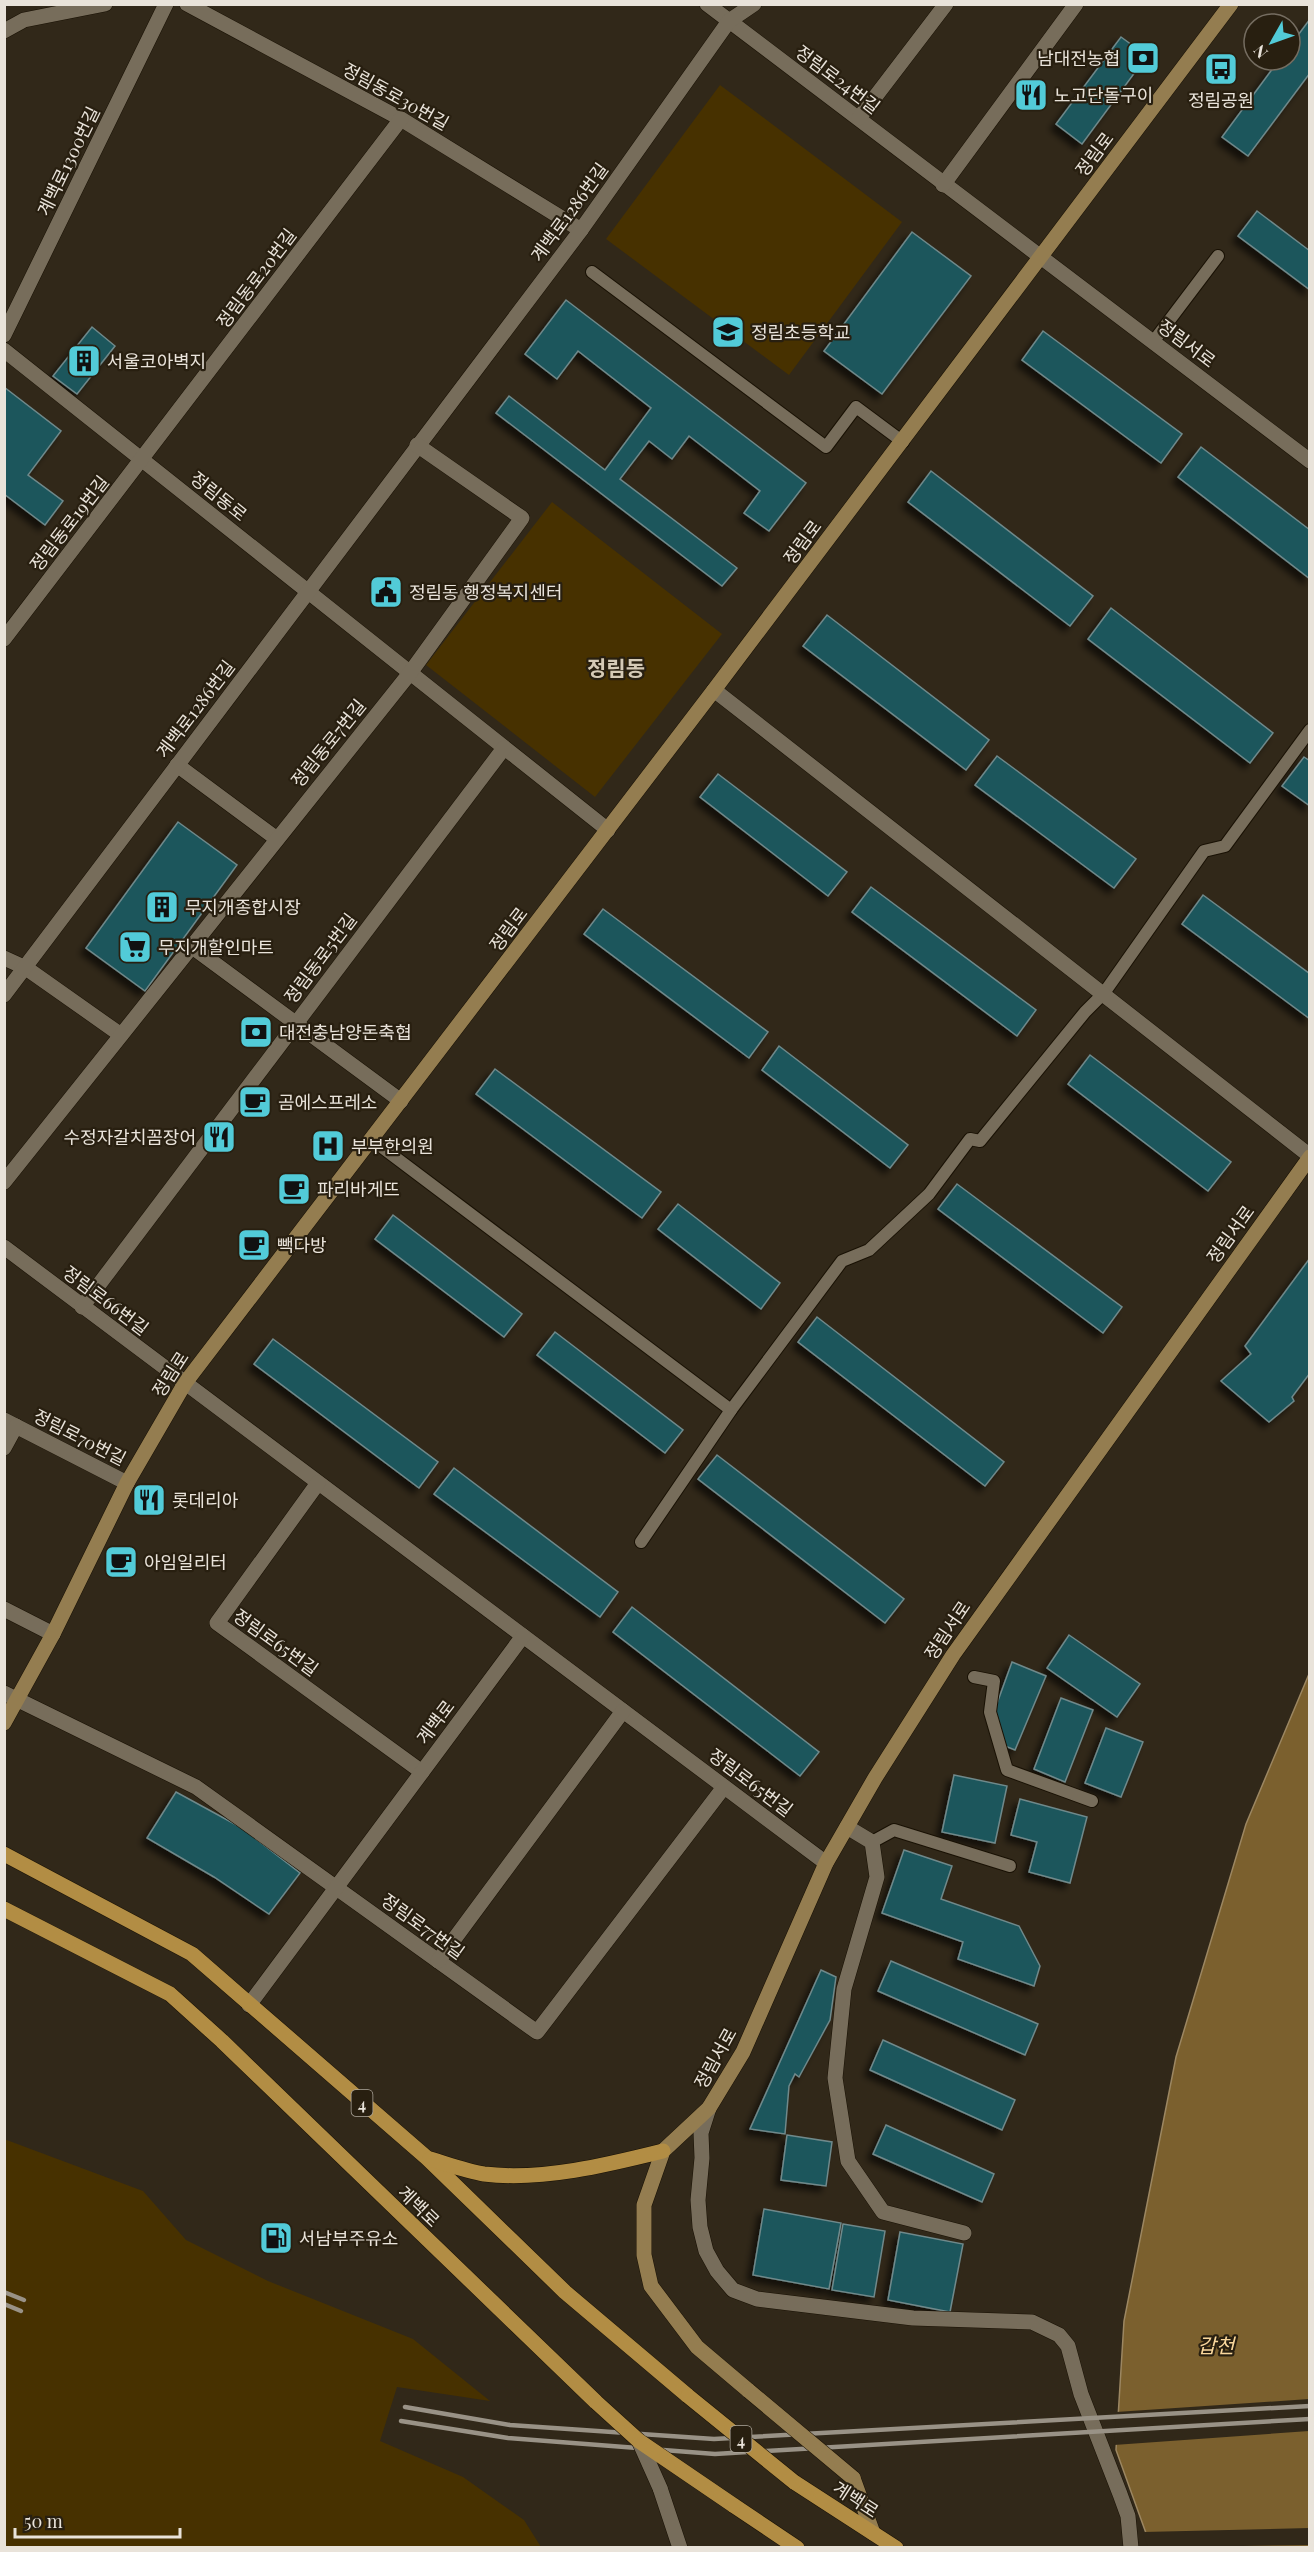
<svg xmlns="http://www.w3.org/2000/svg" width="1314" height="2552" viewBox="0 0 1314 2552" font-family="'Playfair Display','Noto Sans KR',serif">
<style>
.green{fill:#473100}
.water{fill:#7b602e;stroke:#9c8762;stroke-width:1.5}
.pier{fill:#312819}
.building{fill:#1b565c;stroke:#6f898b;stroke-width:1.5;filter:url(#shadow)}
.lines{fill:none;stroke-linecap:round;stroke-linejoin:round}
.service-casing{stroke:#191104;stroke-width:14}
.minor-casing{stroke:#191104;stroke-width:16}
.tertiary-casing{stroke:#191104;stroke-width:16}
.secondary-casing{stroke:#191104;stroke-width:16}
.primary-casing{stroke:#191104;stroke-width:16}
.service{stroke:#776d5b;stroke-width:12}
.minor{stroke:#776d5b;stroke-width:15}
.tertiary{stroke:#776d5b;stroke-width:15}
.secondary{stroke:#947d50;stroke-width:15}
.primary{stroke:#b28d44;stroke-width:15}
.rail{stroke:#999286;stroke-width:4.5}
.tertiary-bridge-casing{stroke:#191104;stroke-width:16;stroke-linecap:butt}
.secondary-bridge-casing{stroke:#191104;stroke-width:16;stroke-linecap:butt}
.primary-bridge-casing{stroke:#191104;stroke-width:16;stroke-linecap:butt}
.tertiary-bridge{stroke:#776d5b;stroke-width:15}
.secondary-bridge{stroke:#947d50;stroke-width:15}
.primary-bridge{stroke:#b28d44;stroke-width:15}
.labels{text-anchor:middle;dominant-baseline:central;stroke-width:4.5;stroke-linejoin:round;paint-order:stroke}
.shield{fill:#281f10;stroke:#afa89d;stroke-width:1.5}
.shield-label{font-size:16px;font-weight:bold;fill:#e9e3da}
.poi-label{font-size:18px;fill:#e9e3da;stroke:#281f10;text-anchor:start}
.street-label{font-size:18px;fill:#e9e3da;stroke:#281f10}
.water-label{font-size:20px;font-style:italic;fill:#f9d79c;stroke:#281f10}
.quarter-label{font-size:21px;font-weight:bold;fill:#d5cab6;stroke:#281f10}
</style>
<defs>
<filter id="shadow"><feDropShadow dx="-5.5" dy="5.5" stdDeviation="3" flood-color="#0009"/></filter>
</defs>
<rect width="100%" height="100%" fill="#312819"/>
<g class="green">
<path d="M720 85 902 222 789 375 606 239Z"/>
<path d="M552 502 722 634 595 797 426 665Z"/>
<path d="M4 2139 143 2191 186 2240 268 2281 413 2339 490 2401 397 2387 380 2441 463 2477 524 2520 541 2547H5Z"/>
</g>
<path class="water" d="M1309 1674V2547H1151L1116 2450 1124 2321 1176 2057 1246 1824Z"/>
<g class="pier">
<path d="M1309 2399V2431L1114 2445 1116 2412Z"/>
<path d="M1309 2528V2545L1183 2547 1148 2548 1143 2532Z"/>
</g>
<g class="building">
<path d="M1310 19V73L1248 156 1222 137 1279 60H1290V46Z"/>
<path d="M1121 37 1147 56 1082 144 1056 124Z"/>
<path d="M1257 211 1310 251V290L1238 236Z"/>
<path d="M912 232 971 276 882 394 824 351Z"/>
<path d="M566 300 806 483 769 531 744 513 760 491 689 436 672 459 649 441 620 479 737 568 722 586 496 413 509 396 605 470 651 408 578 351 557 379 525 354Z"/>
<path d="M92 327 115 346 77 394 53 376Z"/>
<path d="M1043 331 1182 434 1161 463 1022 360Z"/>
<path d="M4 387 61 431 28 475 63 501 45 525 4 494Z"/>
<path d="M1201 447 1310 530V579L1178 477Z"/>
<path d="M931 471 1093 596 1070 626 908 502Z"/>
<path d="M1111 608 1273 733 1250 763 1088 639Z"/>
<path d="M827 615 989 740 966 770 803 646Z"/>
<path d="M997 756 1136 859 1114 888 975 785Z"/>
<path d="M1304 757 1310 761V806L1282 786Z"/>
<path d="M718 774 847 872 828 896 700 797Z"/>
<path d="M178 822 237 865 145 991 86 948Z"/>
<path d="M871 887 1036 1010 1017 1036 852 912Z"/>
<path d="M1203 895 1310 974V1019L1182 924Z"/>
<path d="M603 909 768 1032 749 1058 584 934Z"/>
<path d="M779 1046 908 1145 890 1168 762 1070Z"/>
<path d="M1090 1055 1231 1162 1208 1191 1068 1084Z"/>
<path d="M495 1069 661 1192 642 1218 476 1094Z"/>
<path d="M957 1184 1122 1307 1103 1333 938 1209Z"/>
<path d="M678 1204 780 1283 761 1309 658 1229Z"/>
<path d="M393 1215 522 1314 504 1337 375 1239Z"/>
<path d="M1310 1258V1373L1292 1397 1294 1401 1269 1422 1221 1381 1251 1354 1245 1346Z"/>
<path d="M817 1317 1004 1462 985 1486 798 1342Z"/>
<path d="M555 1332 683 1430 665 1453 537 1355Z"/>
<path d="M273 1339 438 1462 419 1488 254 1364Z"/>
<path d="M717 1455 904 1599 885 1623 698 1479Z"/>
<path d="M454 1468 618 1592 600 1617 434 1494Z"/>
<path d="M632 1607 819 1752 800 1776 613 1632Z"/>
<path d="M1069 1635 1140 1684 1117 1717 1047 1668Z"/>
<path d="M1012 1662 1046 1676 1015 1750 1005 1746 995 1709Z"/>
<path d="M1061 1698 1093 1710 1065 1782 1034 1769Z"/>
<path d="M1106 1728 1143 1742 1121 1797 1085 1783Z"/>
<path d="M954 1775 1007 1786 995 1843 942 1832Z"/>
<path d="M176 1792 242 1828 300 1873 269 1914 214 1877 147 1838Z"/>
<path d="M1020 1799 1087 1817 1070 1883 1029 1872 1037 1842 1011 1835Z"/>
<path d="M904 1850 952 1866 941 1899 1019 1926 1040 1966 1034 1986 958 1959 963 1942 882 1913Z"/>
<path d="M891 1961 1038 2024 1025 2055 878 1991Z"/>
<path d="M821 1970 836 1977 830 2020 799 2077 795 2074 789 2086 785 2134 750 2129Z"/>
<path d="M883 2040 1015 2100 1002 2130 870 2070Z"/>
<path d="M886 2125 994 2174 982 2202 873 2154Z"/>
<path d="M787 2135 832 2142 826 2186 781 2180Z"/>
<path d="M764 2209 841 2223 829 2289 753 2275Z"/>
<path d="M843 2224 885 2231 874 2297 832 2290Z"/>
<path d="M900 2232 963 2244 950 2312 888 2300Z"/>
</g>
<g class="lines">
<g class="service-casing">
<g id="service">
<path d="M592 272 826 447 856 407 903 442"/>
<path d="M1153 342 1218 256"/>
<path d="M371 1139 731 1410 842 1261 869 1250 929 1194 970 1139 980 1141 1085 1012 1104 993 1204 851 1225 846 1310 730"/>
<path d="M641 1542 731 1410"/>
<path d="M974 1677 994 1681 990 1712 1007 1770 1092 1801"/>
<path d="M872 1842 894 1830 1010 1866"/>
</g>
</g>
<g class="minor-casing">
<g id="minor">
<path d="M187 4 401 119 581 230"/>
<path d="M707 4 1310 461"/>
<path d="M4 31 24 20 105 4"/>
<path d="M859 118 946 4"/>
<path d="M943 185 1076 4"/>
<path d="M4 335 166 4"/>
<path d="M4 350 608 830"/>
<path d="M4 639 401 119"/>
<path d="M714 690 1310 1156"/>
<path d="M177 765 277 839"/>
<path d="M191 946 401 1101"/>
<path d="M4 958 26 968 121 1035"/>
<path d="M4 995 581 230 729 21 754 4"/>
<path d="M4 1182 410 673 522 518 417 445"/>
<path d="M4 1247 826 1863"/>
<path d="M82 1307 504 748"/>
<path d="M4 1420 127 1483"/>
<path d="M4 1448 16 1426"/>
<path d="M318 1483 217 1623 422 1772"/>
<path d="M4 1609 53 1634"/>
<path d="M4 1693 196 1787 537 2032 724 1787"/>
<path d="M847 1827 872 1842 877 1877 844 1989 835 2078 848 2161 883 2212 964 2233"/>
<path d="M438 1961 623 1711"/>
<path d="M249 2005 523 1636"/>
</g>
</g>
<g class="tertiary-casing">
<g id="tertiary">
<path d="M709 2108 701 2133 702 2158 698 2200 700 2227 706 2251 717 2271 733 2290 757 2299 913 2318 1032 2322 1059 2335 1068 2346 1081 2394 1120 2494 1128 2516 1131 2548"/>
<path d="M660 2488 680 2548"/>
</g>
</g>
<g class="secondary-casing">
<g id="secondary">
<path d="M4 1723 53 1634 127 1483 185 1383 714 690 1231 4"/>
<path d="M749 2391 697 2347 651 2286 644 2255V2205L663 2151 709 2108 743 2052 826 1863 875 1778 953 1655 1310 1157"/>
<path d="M853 2478 873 2533"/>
</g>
</g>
<g class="primary-casing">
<g id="primary">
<path d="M4 1854 192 1954 427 2158 565 2292 688 2396"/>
<path d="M4 1909 170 1994 222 2041 596 2402"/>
<path d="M430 2159C447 2164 466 2171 484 2174 542 2181 607 2165 663 2151"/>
<path d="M794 2482 896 2548"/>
<path d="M733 2505 797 2548"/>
</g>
</g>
<use href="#service" class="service"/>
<use href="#minor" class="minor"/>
<use href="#tertiary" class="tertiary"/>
<use href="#secondary" class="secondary"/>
<use href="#primary" class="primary"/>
<g class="rail">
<path d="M4 2292 24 2300"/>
<path d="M4 2304 21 2311"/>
<path d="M405 2407 510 2425 714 2439 1310 2406"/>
<path d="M401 2421 508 2438 715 2454 1310 2419"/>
</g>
<g class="tertiary-bridge-casing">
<path id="tertiary-bridge" d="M639 2441 660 2488"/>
</g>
<g class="secondary-bridge-casing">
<path id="secondary-bridge" d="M749 2391 853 2478"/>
</g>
<g class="primary-bridge-casing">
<g id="primary-bridge">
<path d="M688 2396 794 2482"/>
<path d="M596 2402 639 2441 733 2505"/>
</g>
</g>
<use href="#tertiary-bridge" class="tertiary-bridge"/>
<use href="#secondary-bridge" class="secondary-bridge"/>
<use href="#primary-bridge" class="primary-bridge"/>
</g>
<defs>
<g id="bank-square" transform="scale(1.725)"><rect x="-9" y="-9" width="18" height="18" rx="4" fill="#52cbd8" stroke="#281f10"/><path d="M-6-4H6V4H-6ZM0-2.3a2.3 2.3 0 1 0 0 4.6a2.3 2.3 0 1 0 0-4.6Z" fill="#111"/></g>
<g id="bus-square" transform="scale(1.725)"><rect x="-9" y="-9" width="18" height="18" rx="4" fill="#52cbd8" stroke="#281f10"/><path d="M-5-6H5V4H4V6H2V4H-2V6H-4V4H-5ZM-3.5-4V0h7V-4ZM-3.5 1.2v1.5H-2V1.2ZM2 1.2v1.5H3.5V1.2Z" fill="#111"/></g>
<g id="restaurant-square" transform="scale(1.725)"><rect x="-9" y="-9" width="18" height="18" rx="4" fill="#52cbd8" stroke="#281f10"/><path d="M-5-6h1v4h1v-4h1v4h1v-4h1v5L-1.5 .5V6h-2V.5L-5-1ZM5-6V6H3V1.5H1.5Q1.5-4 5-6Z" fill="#111"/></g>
<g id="school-square" transform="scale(1.725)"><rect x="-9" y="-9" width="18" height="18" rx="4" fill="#52cbd8" stroke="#281f10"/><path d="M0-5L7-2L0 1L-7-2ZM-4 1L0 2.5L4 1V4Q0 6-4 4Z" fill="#111"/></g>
<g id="building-square" transform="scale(1.725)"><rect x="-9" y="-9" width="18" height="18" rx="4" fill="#52cbd8" stroke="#281f10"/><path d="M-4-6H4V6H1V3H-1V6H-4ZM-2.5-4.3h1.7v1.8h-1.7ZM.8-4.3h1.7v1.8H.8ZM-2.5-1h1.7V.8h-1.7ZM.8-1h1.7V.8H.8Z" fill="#111"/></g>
<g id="civic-square" transform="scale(1.725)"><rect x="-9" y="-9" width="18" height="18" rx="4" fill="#52cbd8" stroke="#281f10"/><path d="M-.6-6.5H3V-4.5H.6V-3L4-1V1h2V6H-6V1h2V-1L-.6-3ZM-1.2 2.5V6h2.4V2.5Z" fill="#111"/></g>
<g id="supermarket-square" transform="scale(1.725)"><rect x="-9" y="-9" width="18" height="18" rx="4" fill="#52cbd8" stroke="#281f10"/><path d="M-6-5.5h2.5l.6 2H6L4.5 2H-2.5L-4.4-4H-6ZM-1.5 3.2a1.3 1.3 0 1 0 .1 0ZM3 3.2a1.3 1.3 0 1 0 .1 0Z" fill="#111"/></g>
<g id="cafe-square" transform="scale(1.725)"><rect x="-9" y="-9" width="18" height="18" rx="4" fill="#52cbd8" stroke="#281f10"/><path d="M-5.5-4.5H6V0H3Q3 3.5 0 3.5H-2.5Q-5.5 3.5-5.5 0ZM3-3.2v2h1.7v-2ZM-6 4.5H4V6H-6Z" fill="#111"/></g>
<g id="hospital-square" transform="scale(1.725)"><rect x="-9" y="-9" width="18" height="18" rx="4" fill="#52cbd8" stroke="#281f10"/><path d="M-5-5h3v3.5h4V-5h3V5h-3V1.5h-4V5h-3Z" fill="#111"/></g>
<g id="fuel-square" transform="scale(1.725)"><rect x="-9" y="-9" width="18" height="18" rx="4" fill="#52cbd8" stroke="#281f10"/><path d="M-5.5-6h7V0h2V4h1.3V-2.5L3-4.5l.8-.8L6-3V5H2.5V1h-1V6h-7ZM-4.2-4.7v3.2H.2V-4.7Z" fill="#111"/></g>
</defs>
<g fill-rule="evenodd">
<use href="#bank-square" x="1143" y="58"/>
<use href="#bus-square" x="1221" y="69"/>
<use href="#restaurant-square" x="1031" y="95"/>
<use href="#school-square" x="728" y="332"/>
<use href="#building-square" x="84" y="361"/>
<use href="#civic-square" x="386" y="592"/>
<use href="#building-square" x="162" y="907"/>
<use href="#supermarket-square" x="135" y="947"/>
<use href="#bank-square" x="256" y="1032"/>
<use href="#cafe-square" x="255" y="1102"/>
<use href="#restaurant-square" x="219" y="1137"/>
<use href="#hospital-square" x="328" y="1146"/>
<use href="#cafe-square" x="294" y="1189"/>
<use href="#cafe-square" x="254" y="1245"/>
<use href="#restaurant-square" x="149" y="1500"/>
<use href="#cafe-square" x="121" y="1562"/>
<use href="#fuel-square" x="276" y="2238"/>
</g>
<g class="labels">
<g class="shield">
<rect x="351.5" y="2090" width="21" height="26" rx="4.5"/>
<rect x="730.5" y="2426" width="21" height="26" rx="4.5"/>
</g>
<g class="shield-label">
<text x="362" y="2103">4</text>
<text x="741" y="2439">4</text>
</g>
<g class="poi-label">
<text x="1120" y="58" text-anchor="end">남대전농협</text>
<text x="1054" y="95">노고단돌구이</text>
<text x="1221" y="100" text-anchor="middle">정림공원</text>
<text x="751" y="332">정림초등학교</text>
<text x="107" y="361">서울코아벽지</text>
<text x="409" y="592">정림동 행정복지센터</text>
<text x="185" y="907">무지개종합시장</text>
<text x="158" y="947">무지개할인마트</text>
<text x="279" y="1032">대전충남양돈축협</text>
<text x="278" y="1102">곰에스프레소</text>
<text x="196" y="1137" text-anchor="end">수정자갈치꼼장어</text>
<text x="351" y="1146">부부한의원</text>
<text x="317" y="1189">파리바게뜨</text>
<text x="277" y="1245">빽다방</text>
<text x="172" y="1500">롯데리아</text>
<text x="144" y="1562">아임일리터</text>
<text x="299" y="2238">서남부주유소</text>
</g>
<g class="street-label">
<text transform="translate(838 79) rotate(37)">정림로24번길</text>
<text transform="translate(396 96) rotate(29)">정림동로30번길</text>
<text transform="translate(1094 154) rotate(-53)">정림로</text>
<text transform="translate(68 161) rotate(-64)">계백로1300번길</text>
<text transform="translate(569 212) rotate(-54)">계백로1286번길</text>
<text transform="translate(256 278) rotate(-53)">정림동로20번길</text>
<text transform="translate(1187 343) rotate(37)">정림서로</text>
<text transform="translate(219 496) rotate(39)">정림동로</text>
<text transform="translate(69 523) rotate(-52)">정림동로19번길</text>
<text transform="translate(802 542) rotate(-53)">정림로</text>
<text transform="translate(195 709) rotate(-53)">계백로1286번길</text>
<text transform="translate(328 743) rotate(-51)">정림동로7번길</text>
<text transform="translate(508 929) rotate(-53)">정림로</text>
<text transform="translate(320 958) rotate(-53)">정림동로5번길</text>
<text transform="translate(1230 1234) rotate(-54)">정림서로</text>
<text transform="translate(106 1300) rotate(37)">정림로66번길</text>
<text transform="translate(170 1374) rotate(-57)">정림로</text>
<text transform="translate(80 1437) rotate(27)">정림로70번길</text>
<text transform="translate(947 1630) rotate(-56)">정림서로</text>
<text transform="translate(276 1642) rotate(36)">정림로65번길</text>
<text transform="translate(435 1722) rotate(-53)">계백로</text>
<text transform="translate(751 1782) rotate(37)">정림로65번길</text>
<text transform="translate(423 1926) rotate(36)">정림로77번길</text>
<text transform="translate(715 2058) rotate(-61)">정림서로</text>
<text transform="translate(419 2206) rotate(44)">계백로</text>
<text transform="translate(856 2499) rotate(33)">계백로</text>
</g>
<g class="water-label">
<text x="1216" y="2344">갑천</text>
</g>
<g class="quarter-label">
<text x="616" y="667">정림동</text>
</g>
</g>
<rect width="1314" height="2552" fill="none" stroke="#e9e3da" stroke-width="12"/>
<g transform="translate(1272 42) rotate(230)"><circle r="28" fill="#281f10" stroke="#756d61" stroke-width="1.5"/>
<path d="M0-4.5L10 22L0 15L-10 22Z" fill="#52cbd8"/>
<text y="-9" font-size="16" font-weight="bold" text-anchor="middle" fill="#e9e3da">N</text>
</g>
<path d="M15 2528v9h165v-9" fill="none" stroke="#e9e3da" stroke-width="3"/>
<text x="24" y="2528" font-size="18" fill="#e9e3da" stroke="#281f10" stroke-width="4.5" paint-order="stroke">50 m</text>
</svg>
